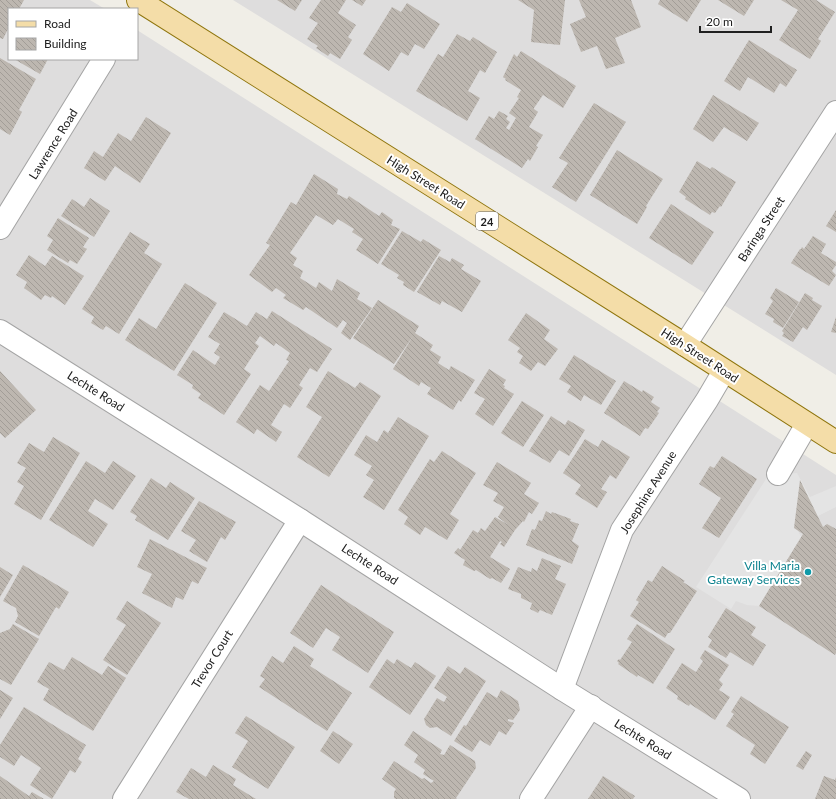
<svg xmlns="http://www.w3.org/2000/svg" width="836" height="799" viewBox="0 0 836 799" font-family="Lato,sans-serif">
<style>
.residential{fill:#dedddd}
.parking{fill:#e4e4e4}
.building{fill:url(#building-back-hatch)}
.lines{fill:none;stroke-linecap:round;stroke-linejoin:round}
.minor-casing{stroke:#a4a4a4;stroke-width:24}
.major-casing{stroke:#8f750d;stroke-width:24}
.minor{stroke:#fff;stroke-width:22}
.major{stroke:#f4dda8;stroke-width:22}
.culture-dot{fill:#0f9aa8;stroke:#fff;stroke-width:1.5}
.labels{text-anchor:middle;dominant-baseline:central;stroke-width:4;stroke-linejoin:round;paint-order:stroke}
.shield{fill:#fff;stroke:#636363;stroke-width:1}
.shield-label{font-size:11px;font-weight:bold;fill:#202020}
.street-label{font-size:12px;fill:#202020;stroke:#fff}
.culture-label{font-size:12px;fill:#0d838f;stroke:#fff;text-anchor:end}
</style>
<defs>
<pattern id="building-back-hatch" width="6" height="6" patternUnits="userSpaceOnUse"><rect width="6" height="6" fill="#bdb7b0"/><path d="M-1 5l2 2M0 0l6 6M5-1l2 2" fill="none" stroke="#a29d97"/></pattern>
</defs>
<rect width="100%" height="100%" fill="#f0eee7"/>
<g class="residential">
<path d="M0 0H90L105 9H9V59H137V30L836 475V799H0Z"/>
<path d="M233 0H836V375L546 194Z"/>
</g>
<path class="parking" d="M797 473 810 497 836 486V507L796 527 801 537 759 606 747 605 736 601 731 609 696 587 768 476Z"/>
<g class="building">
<path d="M0 0H24L19 9H9V27L3 39 0 38Z"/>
<path d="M277 0H302L295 11Z"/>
<path d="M321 0H346L338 13 356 25 348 37 352 40 340 59 330 53 328 56 316 48 318 46 307 39 318 23 309 18Z"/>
<path d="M352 0H366L362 6Z"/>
<path d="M518 0H565L560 45 531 42 534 10Z"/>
<path d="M579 0H631L641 27 615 38 625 63 606 69 597 46 581 52 570 24 586 17Z"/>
<path d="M660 0H701L687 22 658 4Z"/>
<path d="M718 0H754L744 16Z"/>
<path d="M781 0H816L835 12 818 39 821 41 810 59 779 40 798 10Z"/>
<path d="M407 3 440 24 424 49 415 44 408 56 401 52 389 71 363 54 392 7 401 12Z"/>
<path d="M457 34 470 41 473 37 497 52 485 73 480 70 468 91 480 98 467 121 416 91 438 54 443 57Z"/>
<path d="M749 40 797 70 786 87 780 83 774 93 748 77 740 91 724 81Z"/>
<path d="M521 51 576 86 563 108 543 95 534 108V109L538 112 529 127 543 135 536 146 538 147 530 161 528 159 522 168 475 139 489 116 494 119 499 111 508 116 506 119 510 122 506 128 509 130 516 118 509 113 519 98 517 97 521 90 505 80 506 79 503 77 514 54 517 57Z"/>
<path d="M0 58 36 79 19 110 22 112 10 135 0 129Z"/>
<path d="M14 59H48L40 74Z"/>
<path d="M713 95 759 123 747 141 724 127 713 142 693 129Z"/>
<path d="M594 103 626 122 576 202 552 187 568 163 559 158Z"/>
<path d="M146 117 171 133 140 183 115 166 105 181 84 168 94 151 103 157 118 133 131 141Z"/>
<path d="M617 150 663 179 646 206 647 207 637 224 590 195Z"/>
<path d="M697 161 710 169 712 167 736 182 721 207 720 206 715 213 712 212 710 215 685 199 686 197 679 192Z"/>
<path d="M314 174 338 189 337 194 347 199 349 196 379 216 382 212 393 220 391 225 400 229 378 264 356 250 363 239 352 232 354 229 338 219 333 225 316 215 290 253 297 258 293 265 303 271 300 278 316 288 319 282 332 291 337 279 360 293 357 299 372 308 350 340 341 333 347 323 343 320 337 328 306 307 303 310 283 298 286 295 276 288 272 292 249 275 270 245 266 243 291 202 296 205Z"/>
<path d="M90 198 110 211 94 237 61 216 72 199 84 207Z"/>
<path d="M671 204 714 232 692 265 649 238Z"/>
<path d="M836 210V232L826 226Z"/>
<path d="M58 218 89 238 83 247 87 249 77 264 70 260 68 263 47 250 53 240 47 236Z"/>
<path d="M402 231 421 242 423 239 441 250 414 292 403 285 404 282 397 278 399 275 381 264Z"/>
<path d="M130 232 150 244 144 253 162 264 119 334 106 326 103 330 91 323 94 317 82 309Z"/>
<path d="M813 236 826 244 821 253 836 262V265L832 271 836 275 829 286 791 263 800 249H801L802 247 804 249Z"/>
<path d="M29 255 45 266 52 256 84 276 65 305 52 296 51 298 45 295 41 300 24 288 27 282 16 275Z"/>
<path d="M439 256 450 262 452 258 464 265 461 269 481 281 462 312 442 301 440 305 417 292Z"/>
<path d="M185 283 217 303 174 371 125 340 139 318 156 329Z"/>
<path d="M776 288 799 302 783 328 773 322 774 319 765 314 773 301 770 298Z"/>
<path d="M805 293 813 298 812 300 822 306 807 330 803 327 793 342 782 336 784 333 782 331Z"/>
<path d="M378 300 419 326 415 333 433 345 430 350 441 357 438 363 449 370 451 366 475 380 461 402 459 400 453 410 427 394 431 388 421 382 419 386 393 369 413 336 394 364 353 338Z"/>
<path d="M272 311 332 349 317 372 310 368 299 385 303 388 290 408 284 404 271 425 282 432 276 442 257 429 254 434 236 422 260 385 269 391 289 361 286 360 290 353 276 343 274 346 260 336 255 343 259 346 244 369 251 374 224 415 198 398 201 394 192 388 193 385 177 375 193 350 215 365 220 357 214 353 220 344 208 337 224 312 247 326 256 312 267 319Z"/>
<path d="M526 313 550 330 544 339 558 349 545 366 538 362 531 371 519 363 523 356 517 352 520 348 508 340Z"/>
<path d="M836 317V333L831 332Z"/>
<path d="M574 355 616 381 601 405 584 395 581 401 567 392 571 386 559 379Z"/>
<path d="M489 369 506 380 503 385 505 386 504 388 514 394 493 426 475 414 485 399 474 393Z"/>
<path d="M0 371 36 410 5 438 0 433Z"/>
<path d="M328 371 355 388 360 382 381 396 329 477 297 457 322 417 306 407Z"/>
<path d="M624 381 642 392 643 390 654 397 651 402 660 408 657 412 659 413 648 429 645 428 640 436 604 413Z"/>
<path d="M522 401 544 415 523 447 501 433Z"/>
<path d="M551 416 565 425 568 420 585 430 569 456 559 450 550 463 529 451Z"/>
<path d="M398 417 429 436 384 510 363 497 374 480 366 475 372 466 354 455 366 435 377 442 384 430 388 433Z"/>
<path d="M53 437 80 453 41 520 14 504 24 486 17 482 26 468 17 463 29 443 44 452Z"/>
<path d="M585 439 598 447 602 440 630 457 616 479 610 475 601 489 607 492 597 508 575 494 581 485 563 473Z"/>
<path d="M442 451 476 473 450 514 459 520 447 540 425 527 420 535 404 524 408 517 398 510 430 459 434 462Z"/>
<path d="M722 456 757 479 719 538 702 528 721 498 699 484 710 466 714 468Z"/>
<path d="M86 461 105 473 113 461 136 476 113 510 95 499 88 511 108 524 93 547 49 520Z"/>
<path d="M497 462 531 483 524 494 539 503 532 514 529 512 524 522 523 521 515 530 504 547 500 544 502 542 500 541 490 557 510 569 501 583 492 578 490 579 476 570 474 571 463 565 465 560 454 553 458 548 460 550 473 530 478 533 481 528 485 531 495 517 507 524 498 517 504 507 493 501 498 493 483 485Z"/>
<path d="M151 478 166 488 170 482 195 498 168 540 135 520 137 516 130 512Z"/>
<path d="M800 480 823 527 827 524 836 529V653L835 655 759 606 803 534 794 528Z"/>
<path d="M199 501 236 522 225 540 221 537 207 562 189 551 196 540 181 531Z"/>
<path d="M546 511 551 514 552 512 571 519 570 521 579 524 572 541 579 546 572 564 526 545 532 529 535 530 539 520 542 521Z"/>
<path d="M150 539 207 568 198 584 192 581 183 600 176 597 172 608 142 593 152 574 137 567Z"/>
<path d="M542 558 561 566 555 579 566 584 552 615 540 610 538 613 530 609 532 603 521 598V594L508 589 518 567 531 572 532 568 537 571Z"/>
<path d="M23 565 69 592 59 609 56 607 39 636 15 622 18 616 16 608 3 601Z"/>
<path d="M662 566 685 581 683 582 697 591 670 633H668L665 638 630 616 639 602 636 600 648 580 652 582Z"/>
<path d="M0 567 13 575 0 597Z"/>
<path d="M321 585 394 632 368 673 332 650 340 637 326 628 313 648 290 633Z"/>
<path d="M127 601 161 623 127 675 103 660 126 625 116 619Z"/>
<path d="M726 608 756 627 751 635 766 645 753 666 730 652 726 658 708 647 712 640 708 637Z"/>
<path d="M13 624 39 639 11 685 0 679V633L10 629Z"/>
<path d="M637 624 675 649 653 684 638 675 637 677 618 664 619 663 617 661 619 659 620 660 632 642 627 639Z"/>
<path d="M294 646 314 659 310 666 352 693 327 731 259 687 265 679 260 676 272 656 283 663Z"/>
<path d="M705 650 729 665 719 680 723 684 719 690 730 697 715 720 690 704 689 706 677 699 678 696 666 688 682 663 696 672 703 661 700 658Z"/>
<path d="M72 657 102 675 108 666 126 678 93 731 43 700 49 689 37 682 49 662 64 670Z"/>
<path d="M387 659 394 664 397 659 411 668 415 662 436 676 410 715 369 687Z"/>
<path d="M448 666 460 674 465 667 486 681 451 736 437 727 430 728 426 725 424 719 437 698 444 702 447 697 434 688Z"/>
<path d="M0 690 13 698 0 719Z"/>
<path d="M501 690 518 701 520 710 513 720 508 719V721L514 723 506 735 499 731 490 746 480 740 472 752 454 741 464 725 466 726 487 692 497 698Z"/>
<path d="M741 696 789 727 765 764 750 754 755 745 726 726 734 714 731 712Z"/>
<path d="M24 707 86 745 78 759 82 762 75 773 70 770 52 799 30 785 41 768 21 755 14 766 0 757V745Z"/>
<path d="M246 716 295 747 268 789 232 767 248 741 235 733Z"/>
<path d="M333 731 353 744 339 764 320 751Z"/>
<path d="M413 731 442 750 440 754 444 755 450 745 475 761 476 768 456 798 451 795 457 799H396L394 798V792L396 789 382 779 394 761 422 779 424 778 431 783 434 781 423 774 425 770 414 762 418 755 404 745Z"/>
<path d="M806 751 812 755 803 770 796 766Z"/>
<path d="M213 765 236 779 233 785 256 799H189L176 792 191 768 206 777Z"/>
<path d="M0 776 29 796 32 792 44 799H0Z"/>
<path d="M603 776 635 796 633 799H588Z"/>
<path d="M824 776 835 780 836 777V799H815Z"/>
</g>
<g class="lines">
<g class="minor-casing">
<g id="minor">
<path d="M0 228 104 59"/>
<path d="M0 331 300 520 562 689 739 799"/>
<path d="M685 345 836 112"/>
<path d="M778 474 807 424"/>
<path d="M562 689 622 530 707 400 724 371"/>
<path d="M124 799 300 520"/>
<path d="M531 799 591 706"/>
</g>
</g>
<g class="major-casing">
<path id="major" d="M138 0 685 345 836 442"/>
</g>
<use href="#minor" class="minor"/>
<use href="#major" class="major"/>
</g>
<circle class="culture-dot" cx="808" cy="572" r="4"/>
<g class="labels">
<rect class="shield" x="476" y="212" width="22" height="18" rx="3"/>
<g class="shield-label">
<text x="487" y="221">24</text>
</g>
<g class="street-label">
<text transform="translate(53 144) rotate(-58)">Lawrence Road</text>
<text transform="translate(426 182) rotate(32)">High Street Road</text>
<text transform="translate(761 229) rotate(-57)">Baringa Street</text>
<text transform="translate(700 355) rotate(33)">High Street Road</text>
<text transform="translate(96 391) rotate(32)">Lechte Road</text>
<text transform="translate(648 492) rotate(-58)">Josephine Avenue</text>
<text transform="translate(370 564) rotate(33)">Lechte Road</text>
<text transform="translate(212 659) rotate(-58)">Trevor Court</text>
<text transform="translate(643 739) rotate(32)">Lechte Road</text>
</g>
<g class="culture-label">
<text x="800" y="565">Villa Maria<tspan x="800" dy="14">Gateway Services</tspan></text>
</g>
</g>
<rect x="8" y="8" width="130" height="52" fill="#ffffff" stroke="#a6a6a6"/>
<rect x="16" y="21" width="20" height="6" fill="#f4dda8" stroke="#a6a6a6"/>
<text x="44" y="28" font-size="12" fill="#202020">Road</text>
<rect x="16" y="38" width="20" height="12" fill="url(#building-back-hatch)" stroke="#a6a6a6"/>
<text x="44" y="48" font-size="12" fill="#202020">Building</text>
<path d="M700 26v6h71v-6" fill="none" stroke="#202020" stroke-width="2"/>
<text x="706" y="26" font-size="12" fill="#202020" stroke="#ffffff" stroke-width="3" paint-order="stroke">20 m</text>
</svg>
